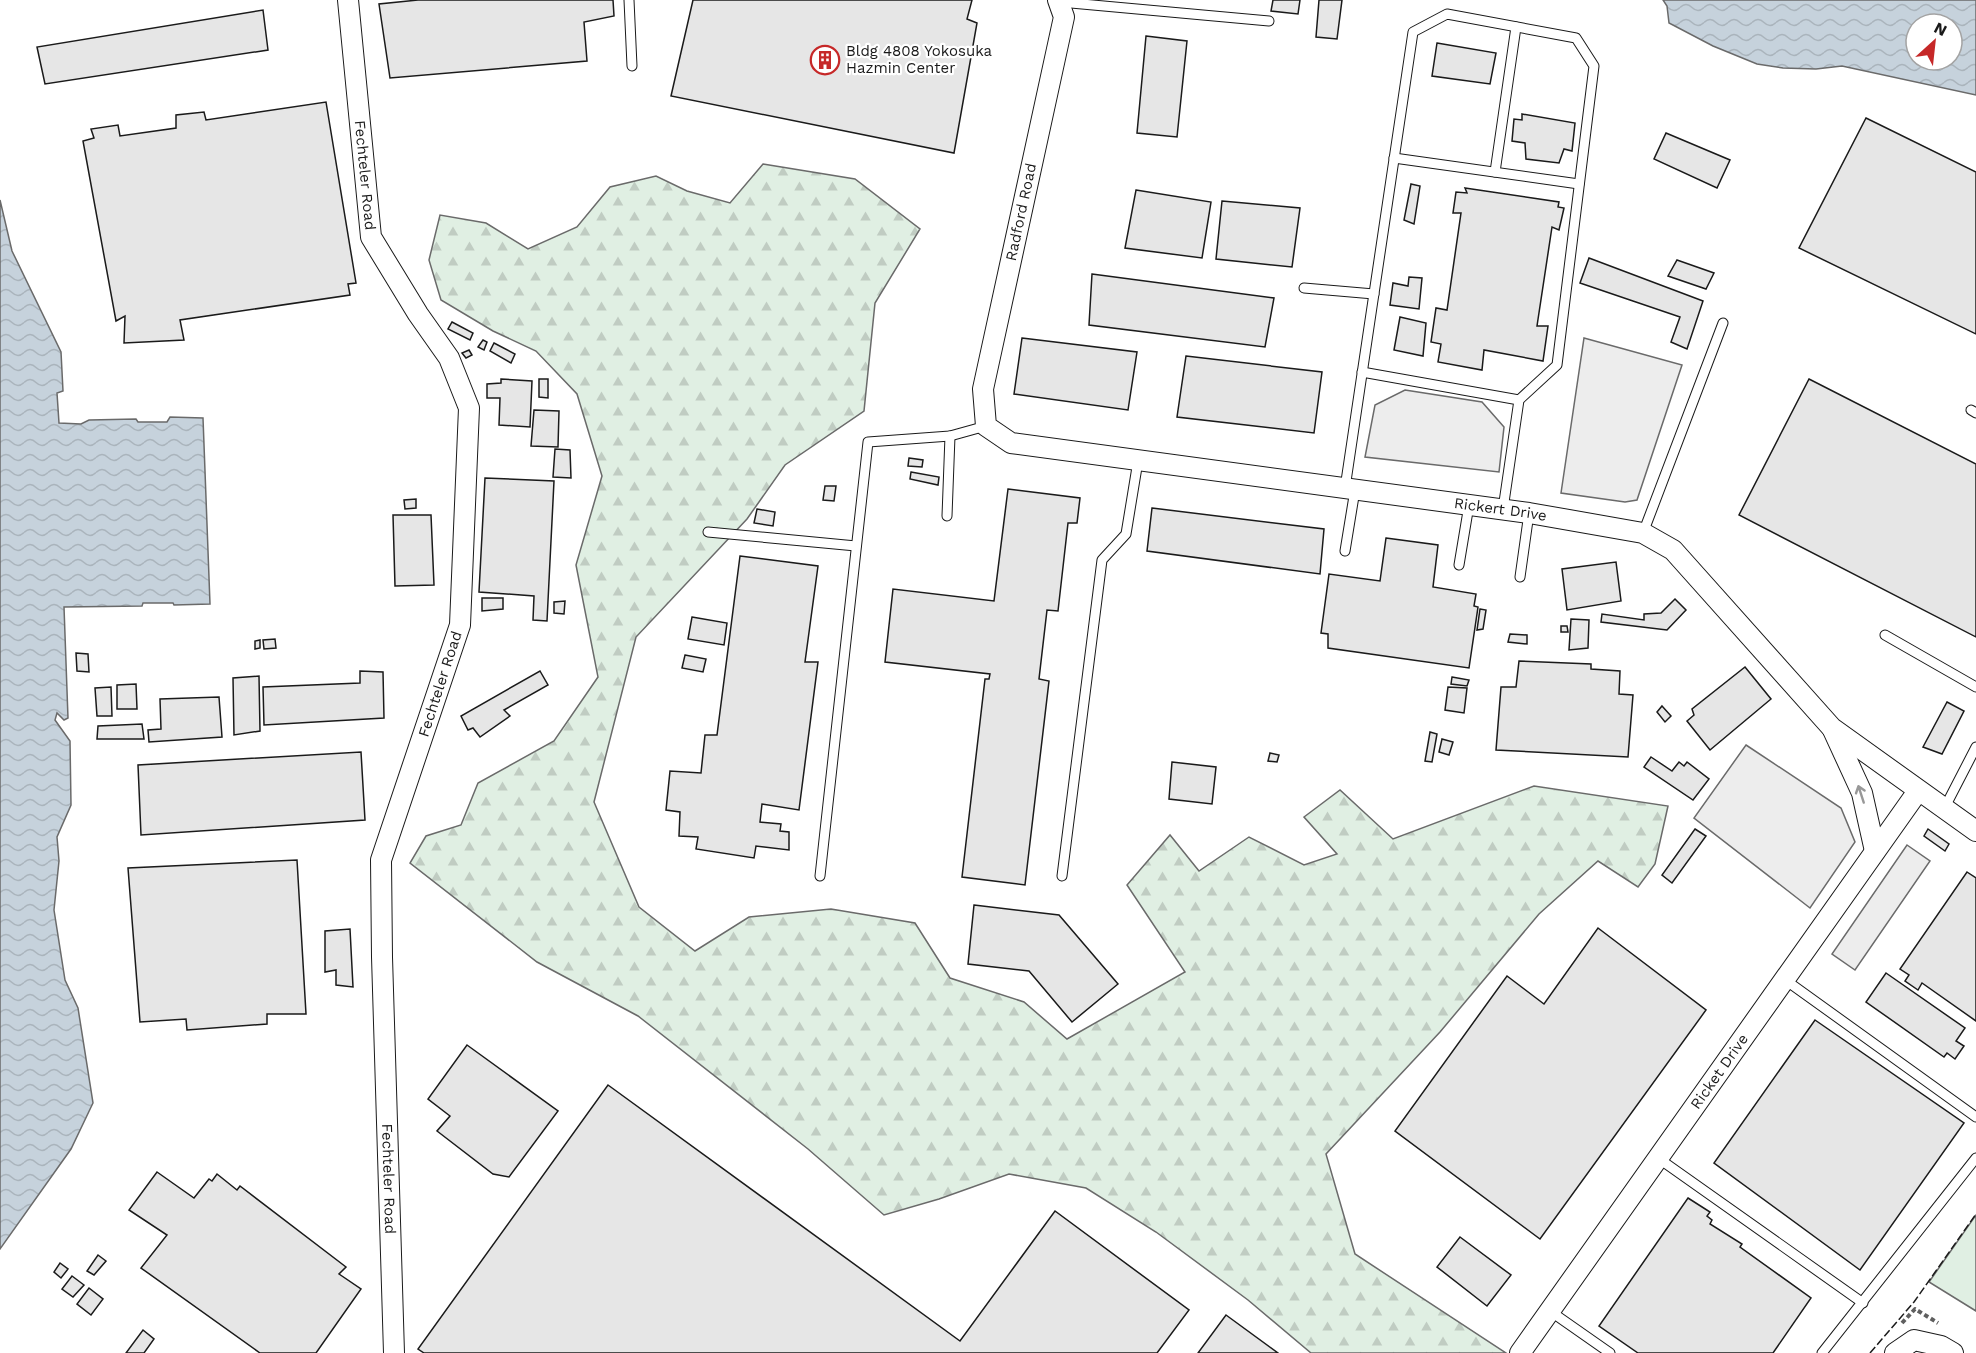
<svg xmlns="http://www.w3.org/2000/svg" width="1976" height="1353" viewBox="0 0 1976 1353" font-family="'Work Sans',sans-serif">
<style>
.forest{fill:url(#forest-firs);stroke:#6a6a6a;stroke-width:1.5}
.green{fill:#e0efe3;stroke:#6a6a6a;stroke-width:1.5}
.parking{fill:#ededed;stroke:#6a6a6a;stroke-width:1.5}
.water{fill:url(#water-waves);stroke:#6a6a6a;stroke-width:1.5;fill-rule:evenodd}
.building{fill:#e6e6e6;stroke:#1a1a1a;stroke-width:1.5}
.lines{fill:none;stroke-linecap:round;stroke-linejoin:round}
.service-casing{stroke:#1a1a1a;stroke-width:11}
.minor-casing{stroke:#1a1a1a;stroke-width:22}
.path{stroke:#5f5f5f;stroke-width:4;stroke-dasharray:4.5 3;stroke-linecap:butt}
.service{stroke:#fff;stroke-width:9}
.minor{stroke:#fff;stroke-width:20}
.fence{stroke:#1a1a1a;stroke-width:1.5;stroke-dasharray:8 3;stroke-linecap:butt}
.oneway{stroke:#989898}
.labels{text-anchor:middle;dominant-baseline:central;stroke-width:4.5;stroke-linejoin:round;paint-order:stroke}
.poi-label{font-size:15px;fill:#1a1a1a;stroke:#fff;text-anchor:start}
.street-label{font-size:15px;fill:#1a1a1a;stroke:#fff}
</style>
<defs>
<pattern id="forest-firs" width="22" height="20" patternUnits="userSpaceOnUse" patternTransform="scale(1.5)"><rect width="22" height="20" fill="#e0efe3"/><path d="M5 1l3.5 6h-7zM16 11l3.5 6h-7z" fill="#c0ccc2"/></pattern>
<pattern id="water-waves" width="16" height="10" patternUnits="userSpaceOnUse" patternTransform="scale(1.5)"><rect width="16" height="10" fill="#c6d2dc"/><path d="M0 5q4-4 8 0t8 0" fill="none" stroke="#aab4bc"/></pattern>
</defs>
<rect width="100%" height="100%" fill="#fff"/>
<path class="forest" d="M763 164 855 179 920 229 875 303 864 411 785 465 747 519 636 637 594 802 639 907 695 951 749 917 831 909 915 923 950 978 1024 1002 1067 1039 1185 972 1127 885 1170 835 1199 871 1249 837 1304 865 1337 854 1304 817 1340 790 1393 839 1534 786 1668 806 1655 864 1638 887 1598 861 1539 914 1440 1032 1326 1154 1355 1254 1506 1353H1311L1248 1300 1156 1232 1086 1188 1009 1174 939 1199 884 1215 808 1149 638 1016 537 962 410 863 426 836 461 825 478 783 554 741 598 677 576 565 602 476 577 394 536 351 493 331 441 300 429 260 440 215 486 223 528 249 577 227 610 187 656 176 687 191 730 203Z"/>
<path class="green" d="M1976 1215V1311L1929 1282Z"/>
<g class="parking">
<path d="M1584 338 1682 365 1637 500 1625 502 1561 493Z"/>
<path d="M1405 390 1482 402 1504 427 1499 472 1365 457 1375 405Z"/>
<path d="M1746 745 1841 808 1855 842 1810 908 1694 818Z"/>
<path d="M1907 845 1930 861 1855 970 1832 954Z"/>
</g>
<g class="water">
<path d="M1663 0H1976V95L1842 66 1816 69 1783 68 1757 64 1713 46 1669 23 1667 6ZM1916 24H1952V60H1916Z"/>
<path d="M0 200 12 251 61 352 63 391 57 393 59 423 81 424 89 420 136 419 138 422H167L170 417 203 418 210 604 174 605 173 603H143L142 606 64 607 68 718 64 720 57 713 55 720 70 741 71 805 57 837 59 861 54 910 65 980 78 1008 93 1103 71 1149 0 1249Z"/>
</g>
<g class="building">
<path d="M418 0H613L614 16 584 22 587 61 390 78 379 4Z"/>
<path d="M693 0H972L967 19 977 23 954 153 671 96Z"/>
<path d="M1273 0H1300L1298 14 1271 11Z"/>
<path d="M1319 0H1342L1337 39 1316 37Z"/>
<path d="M263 10 268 50 45 84 37 47Z"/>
<path d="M1146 36 1187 41 1177 137 1137 133Z"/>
<path d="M1437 43 1496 53 1490 84 1432 76Z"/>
<path d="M326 102 356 283 348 284 350 295 180 320 184 340 124 343 125 316 116 321 83 141 94 138 91 129 118 125 120 136 176 128V115L204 112 206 120Z"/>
<path d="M1522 114 1575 123 1572 151 1564 149 1559 163 1526 159 1525 143 1512 141 1514 119 1522 120Z"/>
<path d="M1866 118 1976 172V334L1799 248Z"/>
<path d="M1666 133 1730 160 1717 188 1654 159Z"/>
<path d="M1411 184 1420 186 1414 224 1404 220Z"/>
<path d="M1465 188 1559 202 1558 207 1564 208 1559 230 1552 227 1537 326H1548L1543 361 1484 350 1482 370 1438 362 1441 344 1431 342 1436 308 1447 310 1461 213H1453L1456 192 1467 193Z"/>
<path d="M1136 190 1211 202 1202 258 1125 248Z"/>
<path d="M1222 201 1300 208 1292 267 1216 259Z"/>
<path d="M1589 258 1703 301 1687 349 1671 342 1680 317 1580 283Z"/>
<path d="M1677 260 1714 273 1706 289 1668 276Z"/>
<path d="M1092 274 1274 298 1265 347 1089 325Z"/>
<path d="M1409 277 1422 278 1419 309 1390 305 1393 283 1408 286Z"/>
<path d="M1400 317 1426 323 1423 356 1394 350Z"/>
<path d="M452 322 473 333 470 340 448 329Z"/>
<path d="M1022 338 1137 352 1128 410 1014 394Z"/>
<path d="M483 340 487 342 484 350 478 347Z"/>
<path d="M494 343 515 354 511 363 490 351Z"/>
<path d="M469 350 472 355 466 358 462 353Z"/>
<path d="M1186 356 1322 372 1314 433 1177 417Z"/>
<path d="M501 379 532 381 530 427 499 425 500 398H487V384L501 383Z"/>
<path d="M539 379H548V398L539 397Z"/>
<path d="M1809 379 1976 464V637L1739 515Z"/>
<path d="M534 410 559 411 558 447 531 446Z"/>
<path d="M555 449 570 450 571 478 553 477Z"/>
<path d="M909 458 923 460 922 467 908 466Z"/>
<path d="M911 472 939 477 938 485 910 479Z"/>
<path d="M485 478 554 481 547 621 533 620 534 596 479 592Z"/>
<path d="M825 486H836L834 501 823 500Z"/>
<path d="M1008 489 1080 498 1077 523H1068L1058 611 1047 610 1039 679 1049 681 1025 885 962 877 985 679H989L990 674 885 662 893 589 994 601Z"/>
<path d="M416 499V508L405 509 404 500Z"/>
<path d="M1152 508 1324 529 1320 574 1147 551Z"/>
<path d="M757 509 775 512 773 526 754 523Z"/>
<path d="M393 515H431L434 585 395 586Z"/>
<path d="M1386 538 1438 545 1433 587 1476 594 1474 606 1478 607 1469 668 1328 648V634L1321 633 1329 574 1380 581Z"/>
<path d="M740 556 818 566 805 662H818L799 810 762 804 760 822 781 824 780 831 789 832V850L756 846 754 858 696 849 698 837 679 836 680 812 666 810 670 771 701 773 705 735H717Z"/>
<path d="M1616 562 1621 601 1567 610 1562 569Z"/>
<path d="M482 598H503V609L482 611Z"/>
<path d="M1675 599 1686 610 1667 630 1601 622 1602 614 1644 620V614L1661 613Z"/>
<path d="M565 601 564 614 554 613V602Z"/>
<path d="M1480 609 1486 610 1483 629 1477 630Z"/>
<path d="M692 617 727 623 724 645 688 639Z"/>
<path d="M1571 619 1589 620 1588 648 1569 650Z"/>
<path d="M1561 626H1567L1568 632H1561Z"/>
<path d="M1510 634 1527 635V644L1508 642Z"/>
<path d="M275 639 276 648 264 649 263 640Z"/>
<path d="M260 640V648L255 649V641Z"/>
<path d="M76 653 88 654 89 672 77 671Z"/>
<path d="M685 655 706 659 703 672 682 668Z"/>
<path d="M1519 661 1591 664V669L1620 671 1619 694 1633 695 1628 757 1496 750 1501 687H1516Z"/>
<path d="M1745 667 1771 699 1710 750 1687 721 1694 715 1692 709Z"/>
<path d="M360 671 383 672 384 718 264 725 263 687 360 683Z"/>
<path d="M540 671 548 685 504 710 510 716 480 737 473 728 468 730 461 716Z"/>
<path d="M259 676 260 731 234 735 233 678Z"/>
<path d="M1452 677 1469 680 1467 686 1451 684Z"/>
<path d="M136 684 137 709H117V685Z"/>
<path d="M111 687 112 716H97L95 688Z"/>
<path d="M1448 687 1467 688 1464 713 1445 710Z"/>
<path d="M219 697 222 737 149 742 148 730 161 729 160 699Z"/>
<path d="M1947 702 1964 711 1942 754 1923 747Z"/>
<path d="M1662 706 1671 716 1665 722 1657 712Z"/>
<path d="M142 724 144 739H97L98 726Z"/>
<path d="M1430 732 1437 734 1432 762 1425 761Z"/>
<path d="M1442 739 1453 742 1449 755 1439 752Z"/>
<path d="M361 752 365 820 141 835 138 765Z"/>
<path d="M1270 753 1279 755 1277 762 1268 761Z"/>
<path d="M1651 757 1672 771 1679 762 1684 766 1687 762 1709 779 1693 800 1644 767Z"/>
<path d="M1172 762 1216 767 1212 804 1169 799Z"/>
<path d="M1695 829 1706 836 1672 883 1662 875Z"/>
<path d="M1928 829 1949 844 1945 851 1924 836Z"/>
<path d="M297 860 306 1014H267V1024L187 1030 186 1019 140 1022 128 868Z"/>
<path d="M1967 872 1976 878V1021L1922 983 1918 990 1905 981 1909 975 1900 969Z"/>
<path d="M974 905 1059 915 1118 984 1072 1022 1029 971 968 964Z"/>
<path d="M1598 928 1706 1010 1540 1239 1395 1131 1507 976 1544 1004Z"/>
<path d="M350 929 353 987 336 985V970L325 972V931Z"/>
<path d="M1886 973 1965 1028 1956 1041 1964 1046 1955 1059 1947 1053 1944 1057 1866 1002Z"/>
<path d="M1815 1020 1964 1123 1860 1270 1714 1163Z"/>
<path d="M467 1045 558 1111 509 1177 493 1174 437 1131 450 1116 428 1099Z"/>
<path d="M608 1085 960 1341 1055 1211 1189 1310 1157 1353H424L418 1349Z"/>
<path d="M157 1172 194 1198 209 1179 212 1181 217 1174 237 1190 240 1186 346 1267 339 1274 361 1289 316 1353H260L141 1268 167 1235 129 1210Z"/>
<path d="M1688 1198 1710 1212 1707 1216 1712 1220 1710 1224 1742 1244 1740 1247 1811 1298 1773 1353H1638L1599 1326Z"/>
<path d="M1460 1237 1511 1275 1487 1306 1437 1267Z"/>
<path d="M98 1255 106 1261 94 1275 87 1271Z"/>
<path d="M60 1263 68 1269 61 1278 54 1272Z"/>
<path d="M72 1276 84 1285 73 1297 62 1289Z"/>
<path d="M89 1288 103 1299 91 1315 77 1304Z"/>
<path d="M1226 1315 1278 1353H1198Z"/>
<path d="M143 1330 154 1339 144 1353H126Z"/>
</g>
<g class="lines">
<g class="service-casing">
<g id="service">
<path d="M629 0 632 66"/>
<path d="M1060 2 1269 21"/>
<path d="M1394 158 1579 184"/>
<path d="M1495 172 1516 27"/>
<path d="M1304 288 1374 294"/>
<path d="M1362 372 1519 400"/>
<path d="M1971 410 1976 413"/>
<path d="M1345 488 1413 32 1447 14 1576 38 1594 66 1557 365 1519 400 1503 509"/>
<path d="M947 516 950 436"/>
<path d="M708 532 856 546"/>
<path d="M1643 533 1723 323"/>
<path d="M1345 551 1355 490"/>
<path d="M1459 565 1469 505"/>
<path d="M1520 577 1529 513"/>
<path d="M1885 635 1976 687"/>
<path d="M1944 809 1976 747"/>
<path d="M820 876 868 442 950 436 986 426"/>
<path d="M1062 876 1102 560 1126 534 1138 461"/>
<path d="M1784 979 1976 1117"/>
<path d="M1658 1158 1863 1303"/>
<path d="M1550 1311 1610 1353"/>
<path d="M1822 1353 1976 1158"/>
</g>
</g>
<g class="minor-casing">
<g id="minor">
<path id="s1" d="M348 0 371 237 418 314 449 358 469 408 460 625 381 860 382 957 394 1353"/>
<path id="s2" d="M1058 0 1064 17 983 389 986 426 1011 443 1529 513 1643 533 1673 550 1832 728 1976 831"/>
<path d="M1833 730 1862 793 1875 851"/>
<path id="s3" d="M1520 1353 1918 791"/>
<path d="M1895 1353 1914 1340 1941 1346 1953 1353"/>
</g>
</g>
<path class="path" d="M1902 1323 1915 1309 1938 1323"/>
<use href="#service" class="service"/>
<use href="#minor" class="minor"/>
<path class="fence" d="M1870 1353 1914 1302 1976 1214"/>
</g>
<defs><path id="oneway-shaft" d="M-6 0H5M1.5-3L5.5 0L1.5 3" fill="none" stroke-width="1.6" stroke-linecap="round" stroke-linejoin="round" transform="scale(1.5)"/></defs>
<use class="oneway" href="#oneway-shaft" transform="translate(1861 794) rotate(-108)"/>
<defs>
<g id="building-ring" transform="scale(1.5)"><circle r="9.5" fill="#fff" stroke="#c62828" stroke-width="1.5"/><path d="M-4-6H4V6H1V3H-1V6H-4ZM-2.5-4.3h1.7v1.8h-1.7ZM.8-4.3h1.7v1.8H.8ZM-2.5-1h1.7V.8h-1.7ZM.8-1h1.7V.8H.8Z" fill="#c62828"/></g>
</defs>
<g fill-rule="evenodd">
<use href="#building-ring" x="825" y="60"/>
</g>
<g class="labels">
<g class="poi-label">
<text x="846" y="51">Bldg 4808 Yokosuka<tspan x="846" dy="17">Hazmin Center</tspan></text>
</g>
<g class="street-label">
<text stroke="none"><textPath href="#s1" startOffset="176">Fechteler Road</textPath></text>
<text transform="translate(1021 212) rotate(-78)">Radford Road</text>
<text stroke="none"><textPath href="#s2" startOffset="960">Rickert Drive</textPath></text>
<text transform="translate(440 684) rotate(-72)">Fechteler Road</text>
<text stroke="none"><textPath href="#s3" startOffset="345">Ricket Drive</textPath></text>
<text stroke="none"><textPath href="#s1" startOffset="1220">Fechteler Road</textPath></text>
</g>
</g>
<g transform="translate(1934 42) rotate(27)"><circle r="28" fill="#ffffff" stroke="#a3a3a3" stroke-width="1.5"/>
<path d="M0-4.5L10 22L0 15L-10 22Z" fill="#c62828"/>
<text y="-9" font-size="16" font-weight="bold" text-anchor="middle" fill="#1a1a1a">N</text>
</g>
</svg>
